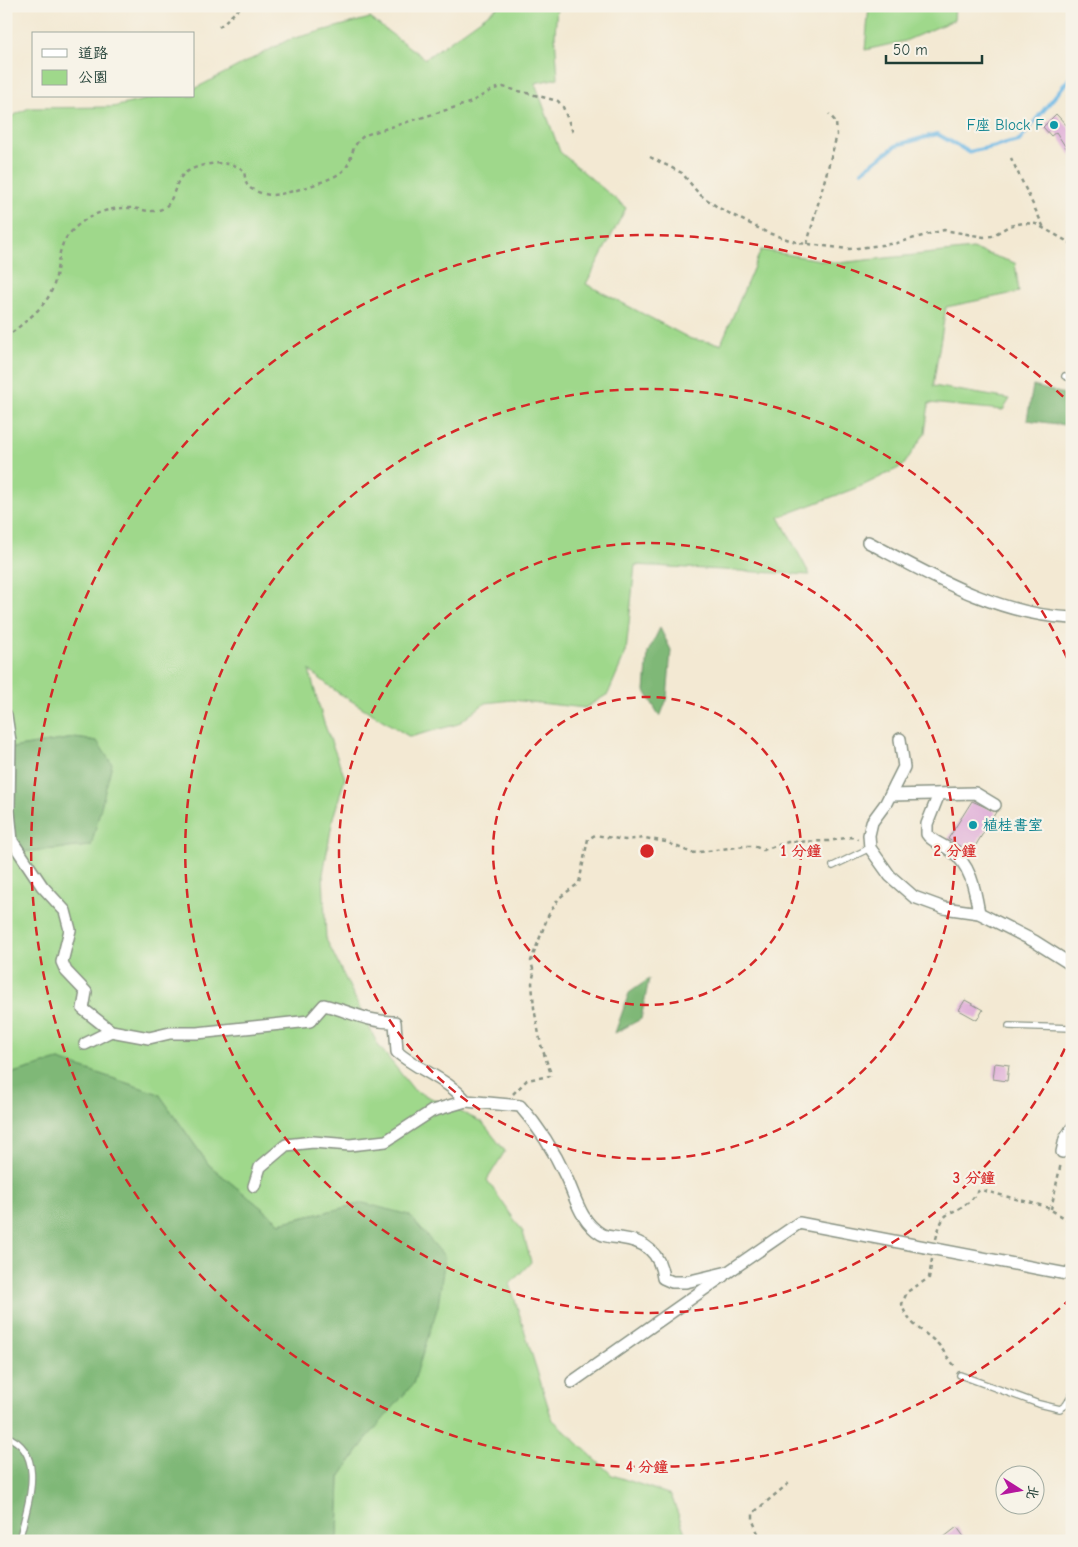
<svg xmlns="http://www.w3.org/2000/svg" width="1078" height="1547" viewBox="0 0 1078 1547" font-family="'Comic Neue','LXGW WenKai TC',sans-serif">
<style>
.green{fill:#9fd88b;stroke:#5f8a60}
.forest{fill:#7fb877;stroke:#4f7a56}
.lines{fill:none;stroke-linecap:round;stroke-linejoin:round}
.stream{stroke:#6cb8e5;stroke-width:4}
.building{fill:#dfadd8}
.lane-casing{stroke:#899384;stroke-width:8}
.street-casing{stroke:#899384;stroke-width:14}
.path{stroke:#899384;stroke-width:2.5;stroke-dasharray:4 4;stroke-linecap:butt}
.lane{stroke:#fff;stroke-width:5.5}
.street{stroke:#fff;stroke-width:11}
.ring{fill:none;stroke:#d62828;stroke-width:2.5;stroke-dasharray:9 6}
.culture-dot{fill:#0f9aa8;stroke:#f7f3e8;stroke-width:2}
.labels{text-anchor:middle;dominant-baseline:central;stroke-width:4.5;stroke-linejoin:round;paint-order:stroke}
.culture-label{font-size:15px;fill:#0d838f;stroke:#f7f3e8;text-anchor:end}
.centre{fill:#d62828;stroke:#f7f3e8;stroke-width:2.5}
.ring-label{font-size:15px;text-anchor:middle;font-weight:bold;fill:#d62828;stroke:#f7f3e8;stroke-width:4.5;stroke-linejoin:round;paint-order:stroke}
</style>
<rect width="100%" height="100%" fill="#f7f3e8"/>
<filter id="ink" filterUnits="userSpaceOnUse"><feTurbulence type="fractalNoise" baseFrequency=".02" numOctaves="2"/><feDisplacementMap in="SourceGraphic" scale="10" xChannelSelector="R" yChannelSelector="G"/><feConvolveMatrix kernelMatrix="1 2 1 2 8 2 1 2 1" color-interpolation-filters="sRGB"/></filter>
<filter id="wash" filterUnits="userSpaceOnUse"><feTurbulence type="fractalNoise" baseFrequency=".0096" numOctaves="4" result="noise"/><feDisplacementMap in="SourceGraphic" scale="20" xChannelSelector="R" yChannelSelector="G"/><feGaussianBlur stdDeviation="1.12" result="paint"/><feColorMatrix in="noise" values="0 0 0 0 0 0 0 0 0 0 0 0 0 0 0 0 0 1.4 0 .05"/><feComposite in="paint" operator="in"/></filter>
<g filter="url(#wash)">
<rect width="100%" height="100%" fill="#f3e9d3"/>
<g class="green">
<path d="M499 6H557L555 35 558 78 535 83 560 152 626 208 586 284 691 339 721 344 761 250 838 263 973 249 1015 263 1019 292 946 307 933 386 1010 399 1003 410 929 403 925 433 903 466 864 485 779 517 810 575 635 565 626 652 608 694 585 708 512 700 485 703 458 724 410 737 337 692 309 670 324 723 345 778 333 818 323 874 326 939 378 1045 414 1090 482 1122 505 1151 487 1180 523 1232 531 1262 510 1284 552 1419 612 1475 671 1495 688 1541H336L338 1536 340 1477 367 1438 363 1203 280 1223 209 1165 159 1094 59 1060 6 1075V853L91 846 97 741 74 738 6 749V119L29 108 113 107 162 96H194V89L288 40 370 18 425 59Z"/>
<path d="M869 6H955L954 20 905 41 865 50Z"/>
</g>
<g class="forest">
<path d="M1033 386 1072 396V426L1027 420Z"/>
<path d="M660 628 671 650 667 699 660 717 645 691 648 652Z"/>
<path d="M74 738 97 741 112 764 91 846 6 853V749Z"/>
<path d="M649 979 641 1019 615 1033 629 993Z"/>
<path d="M59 1060 159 1094 209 1165 280 1223 363 1203 409 1215 445 1257 438 1306 413 1384 367 1438 340 1477 338 1536 336 1541H6V1075Z"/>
</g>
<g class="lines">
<path class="stream" d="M862 171 897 145 937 134 969 152 1019 141 1072 75"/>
</g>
<g id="blocks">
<g class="building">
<path d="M1056 114 1072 131V157L1056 132 1051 136 1043 127Z"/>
<path d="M972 801 996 812 971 853 948 839Z"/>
<path d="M965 1000 983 1010 977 1020 959 1010Z"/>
<path d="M995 1063 1009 1065 1007 1081 993 1079Z"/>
<path d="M957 1527 967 1541H939Z"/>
</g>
</g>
</g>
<g filter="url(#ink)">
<use href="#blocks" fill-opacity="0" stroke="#899384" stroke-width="1"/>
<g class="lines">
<g class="lane-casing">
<g id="lane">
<path d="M1065 376 1072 379"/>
<path d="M833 866 870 848"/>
<path d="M1009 1026 1072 1028"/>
<path d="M960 1375 1039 1404 1060 1409 1066 1405 1072 1395"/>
<path d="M6 1436C49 1453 26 1508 19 1541"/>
</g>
</g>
<g class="street-casing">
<g id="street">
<path d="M868 542C932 576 997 615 1072 618"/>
<path d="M6 715 10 741 9 811 12 841 42 886 65 911 70 930 62 962 66 971 86 992 83 1009 111 1031 149 1038 170 1033H197L310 1021 324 1005C349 1011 370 1023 395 1022L397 1052C418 1070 449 1080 466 1101L520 1106C538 1126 555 1153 566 1177 576 1198 580 1221 601 1234 606 1237 614 1237 620 1238 645 1241 660 1252 663 1278L672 1282H686L728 1272 799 1223 1072 1275"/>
<path d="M900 739 904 767 886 803 872 822 869 835 870 848 890 876 914 897 944 908 979 913 1034 941 1072 965"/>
<path d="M939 794 927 824V834C932 842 942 844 950 850 971 864 975 890 979 913"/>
<path d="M891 795 975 793 995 805"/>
<path d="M85 1044 111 1031"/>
<path d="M1062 1152 1065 1139 1072 1128"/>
<path d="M254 1186 260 1167 286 1145 313 1142 350 1145 386 1141 432 1111 466 1101"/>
<path d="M572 1382 723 1276"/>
</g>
</g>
<g class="path">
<path d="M219 27 242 6"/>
<path d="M650 157 682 173 699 194 719 208 768 233 799 243 849 249 897 243 944 230 984 237 992 236 1009 226 1023 223 1036 224 1072 244"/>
<path d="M1011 158 1044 228"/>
<path d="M807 244 837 135 836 122 829 114"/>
<path d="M6 338C20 325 43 310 51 292 61 272 54 249 71 232 87 214 109 207 132 208 141 209 150 213 159 210 176 205 172 184 184 174 197 163 231 158 244 171 245 175 245 183 248 186 252 191 266 195 272 195 285 195 337 179 344 170 355 157 348 148 365 135L469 103 494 89 503 87 558 101 563 107 574 135"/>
<path d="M513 1094 527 1080 550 1076V1071L541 1045 534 1008 532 983 534 973 531 961 548 916 559 898 579 883 588 839 595 835 625 840 645 838 666 842 692 853 745 846H754L763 850 788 842 829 841 851 837 858 839"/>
<path d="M1051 1209 1061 1163"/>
<path d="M936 1239C944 1206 949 1218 970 1201 975 1197 975 1192 981 1190L1044 1206 1072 1222"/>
<path d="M932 1259 929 1278 907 1292 902 1304C907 1325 925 1331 939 1345 945 1353 949 1360 956 1367"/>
<path d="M761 1541 753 1521V1513L789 1483"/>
</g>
<use href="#lane" class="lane"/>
<use href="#street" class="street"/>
</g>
</g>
<g class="ring">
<circle cx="647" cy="851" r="154"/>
<circle cx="647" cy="851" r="308"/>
<path d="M1071 1035A462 462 0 1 1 1071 667"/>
<path d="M1071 1298A616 616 0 1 1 1071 404"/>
</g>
<g class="culture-dot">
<circle cx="1054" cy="125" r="5"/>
<circle cx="973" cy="825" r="5"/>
</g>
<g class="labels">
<g class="culture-label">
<text x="1044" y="125">F座 Block F</text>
<text x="983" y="825" text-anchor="start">植桂書室</text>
</g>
</g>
<circle cx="647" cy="851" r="8" class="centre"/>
<g class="ring-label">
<text x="801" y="856">1 分鐘</text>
<text x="955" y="856">2 分鐘</text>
<text x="974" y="1183">3 分鐘</text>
<text x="647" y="1472">4 分鐘</text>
</g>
<rect width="1078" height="1547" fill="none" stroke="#f7f3e8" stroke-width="25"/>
<rect x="32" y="32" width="162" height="65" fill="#f7f3e8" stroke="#a1aaa0"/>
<rect x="42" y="49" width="25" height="8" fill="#ffffff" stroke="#a1aaa0"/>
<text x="78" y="58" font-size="15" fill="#1f3d34">道路</text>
<rect x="42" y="70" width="25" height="15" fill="#9fd88b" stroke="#a1aaa0"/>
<text x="78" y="82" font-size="15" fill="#1f3d34">公園</text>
<g transform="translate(1020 1490) rotate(101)"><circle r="24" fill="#f7f3e8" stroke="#a1aaa0"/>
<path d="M0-4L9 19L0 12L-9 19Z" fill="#b5179e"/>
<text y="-8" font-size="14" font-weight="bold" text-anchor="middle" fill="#1f3d34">北</text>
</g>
<path d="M886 55v8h96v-8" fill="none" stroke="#1f3d34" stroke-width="2.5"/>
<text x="893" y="55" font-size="15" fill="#1f3d34" stroke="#f7f3e8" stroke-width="4" paint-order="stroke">50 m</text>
</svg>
